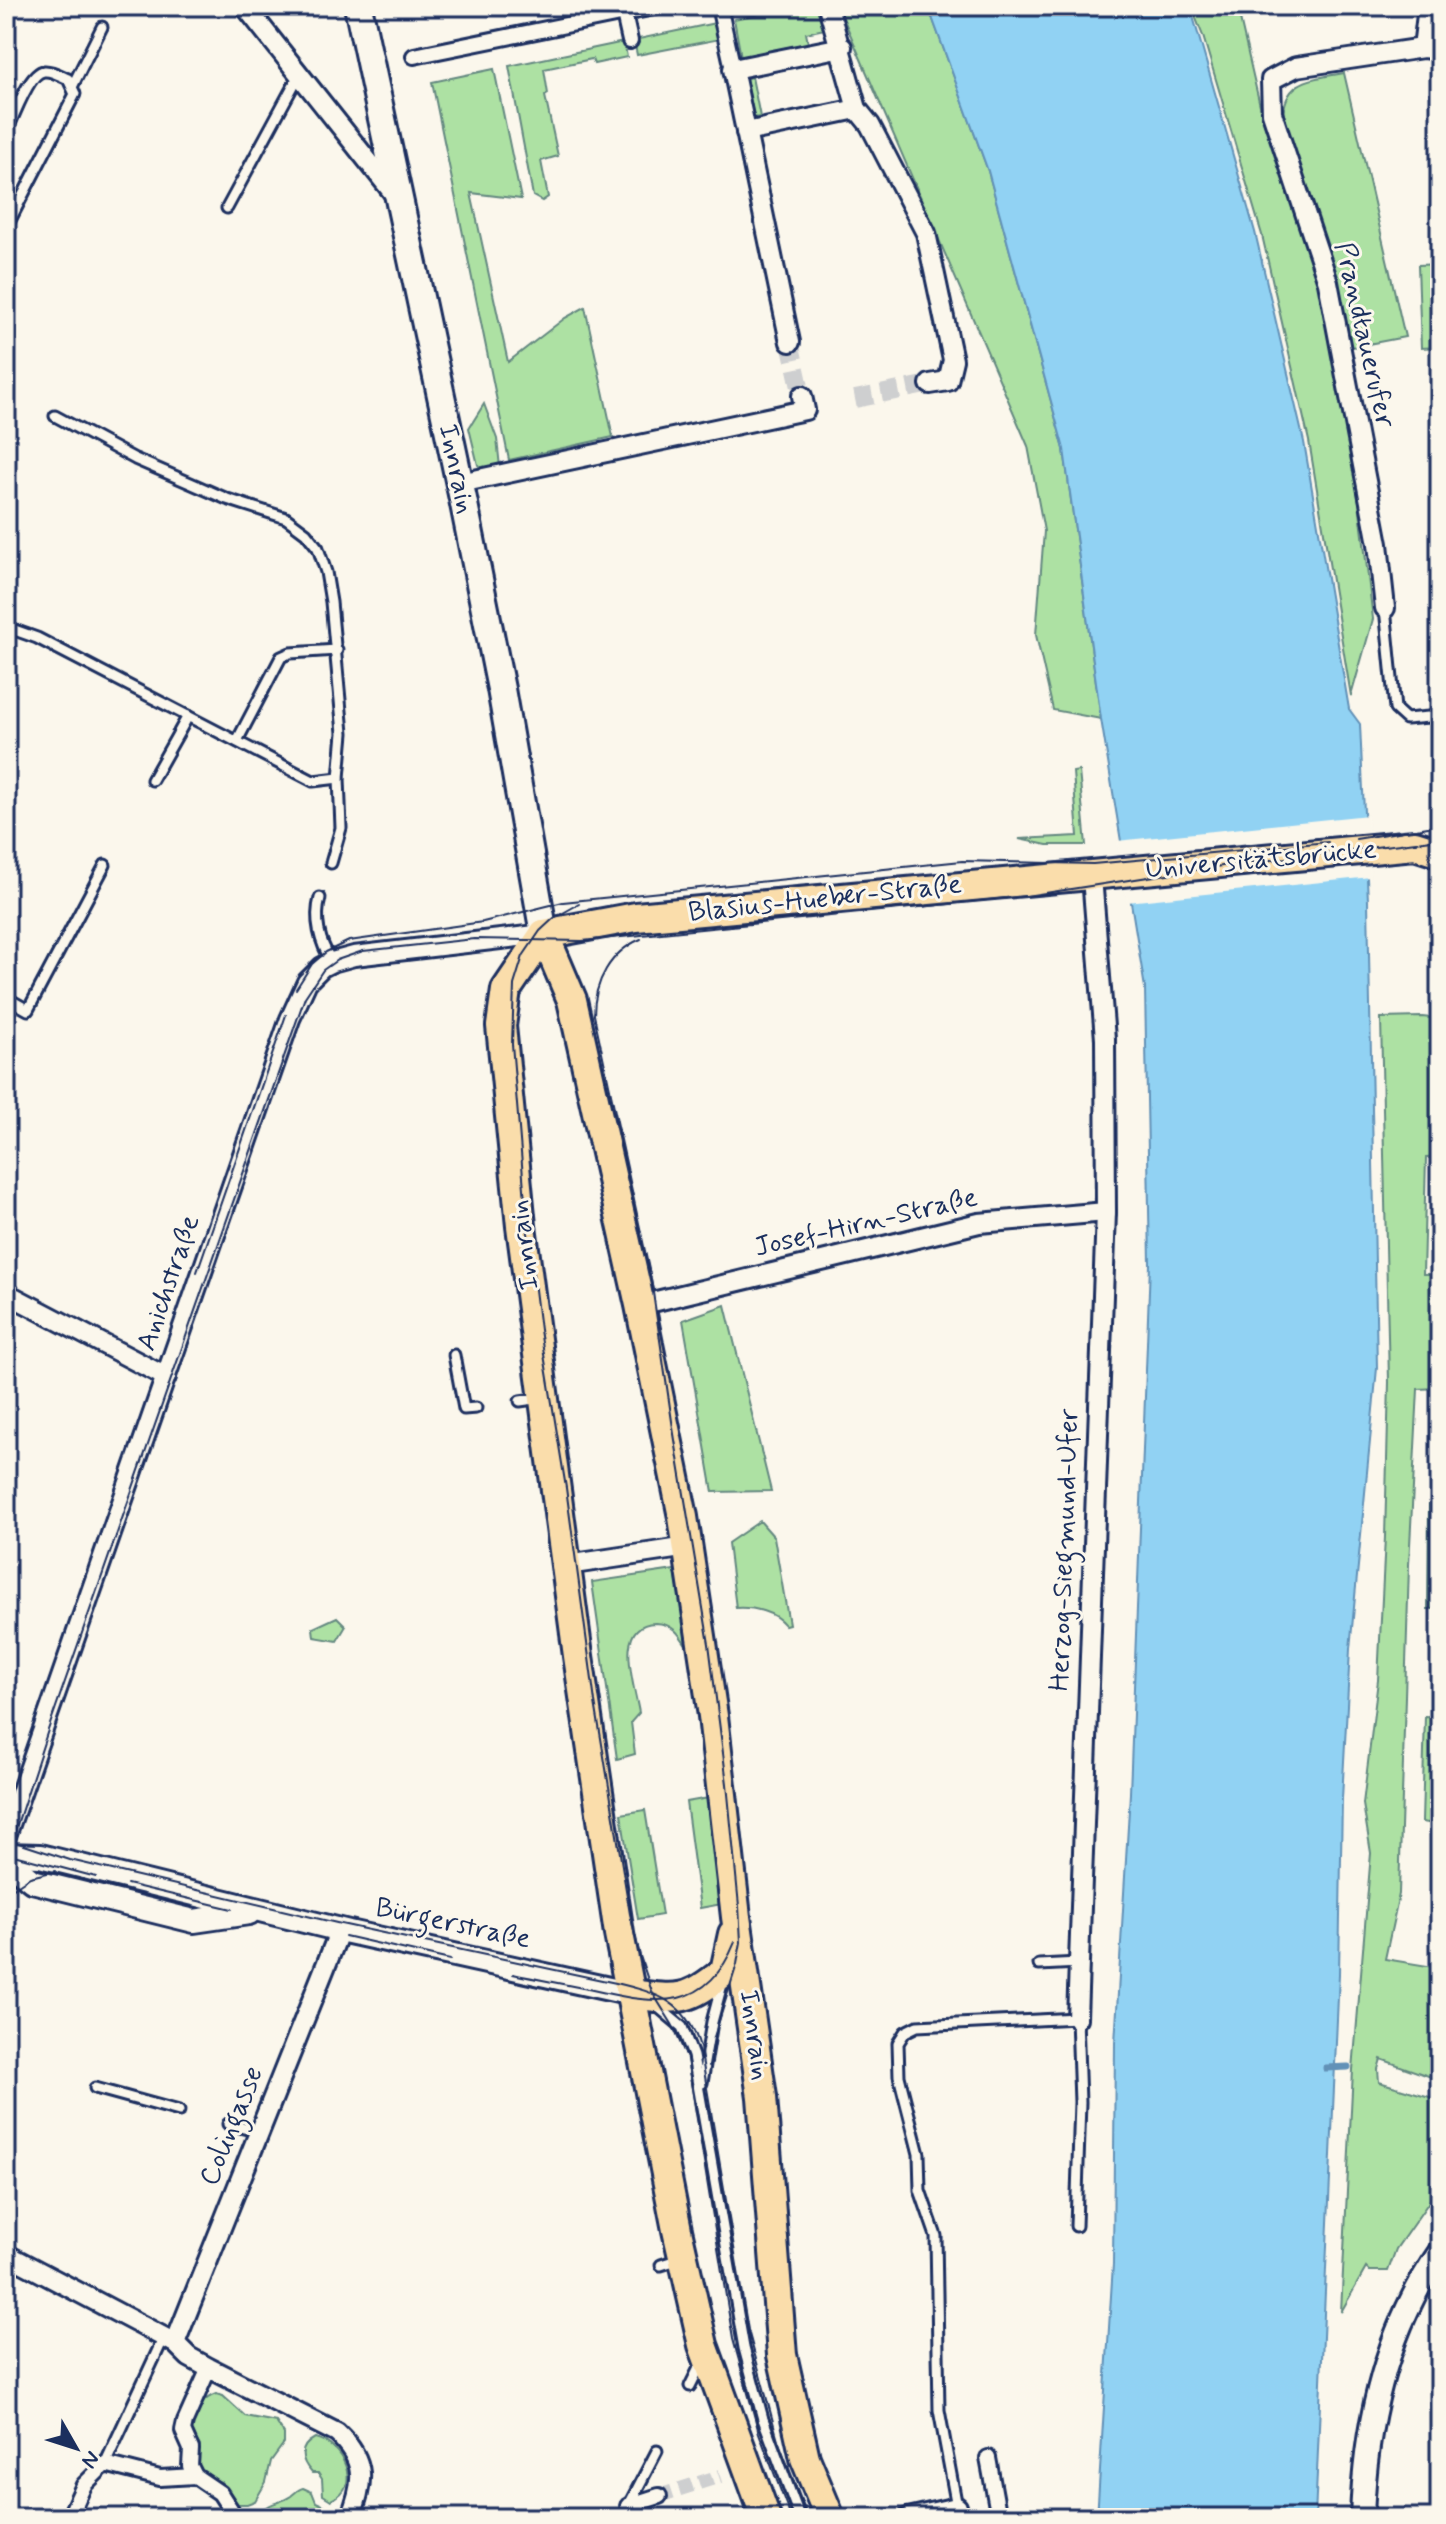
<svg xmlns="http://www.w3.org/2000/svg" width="1446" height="2524" viewBox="0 0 1446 2524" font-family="Mynerve,sans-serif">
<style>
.green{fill:#ade1a3;stroke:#648880;stroke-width:2}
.water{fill:#91d2f3;stroke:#6291b7;stroke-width:2}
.pier{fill:#fbf7ec}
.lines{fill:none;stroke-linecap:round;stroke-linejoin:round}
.stream{stroke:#6291b7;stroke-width:7}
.pedestrian-tunnel{stroke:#cecfd0;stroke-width:14;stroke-dasharray:14 7;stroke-linecap:butt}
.minor-tunnel{stroke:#cecfd0;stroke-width:18;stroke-dasharray:18 9;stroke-linecap:butt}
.service-casing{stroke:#1b2f5e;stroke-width:15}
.pedestrian-casing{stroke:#1b2f5e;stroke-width:20}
.minor-casing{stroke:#1b2f5e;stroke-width:24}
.tertiary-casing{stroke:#1b2f5e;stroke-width:28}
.secondary-casing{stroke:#1b2f5e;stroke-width:32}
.primary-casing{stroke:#1b2f5e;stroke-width:34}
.service{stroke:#fbf7ec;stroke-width:9}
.pedestrian{stroke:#fbf7ec;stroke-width:14}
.minor{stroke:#fbf7ec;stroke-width:18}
.tertiary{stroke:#fbf7ec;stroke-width:22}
.secondary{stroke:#fbf7ec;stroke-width:26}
.primary{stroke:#faddab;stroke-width:28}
.tram{stroke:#1b2f5e;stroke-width:2}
.labels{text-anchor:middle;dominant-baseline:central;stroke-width:6;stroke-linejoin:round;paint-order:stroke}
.street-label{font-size:28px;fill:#1b2f5e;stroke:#fbf7ec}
</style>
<rect width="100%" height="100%" fill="#fbf7ec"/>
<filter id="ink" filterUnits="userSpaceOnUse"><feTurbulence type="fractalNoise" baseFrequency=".0125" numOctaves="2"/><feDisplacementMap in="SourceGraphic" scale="16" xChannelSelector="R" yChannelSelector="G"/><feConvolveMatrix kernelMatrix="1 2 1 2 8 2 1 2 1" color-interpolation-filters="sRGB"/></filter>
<g filter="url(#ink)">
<g class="green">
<path d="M800 6H824L829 28 806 33 808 43 741 57 734 19Z"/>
<path d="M838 6H928L988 171 1064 449 1101 719 1053 710 1036 635 1044 531 1028 446Z"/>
<path d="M1191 6H1237L1264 123 1323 281 1346 393 1373 619 1351 696 1309 441 1262 235 1203 36Z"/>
<path d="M720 22V39L637 55 634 40Z"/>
<path d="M624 42 627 57 594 64 592 59 544 69 548 94 545 96 558 156 541 161 548 197 542 201 533 196 509 66Z"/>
<path d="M494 69 521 199 471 193 508 362 565 318 585 307 613 437 509 460 432 82Z"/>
<path d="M1344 73 1405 337 1347 348 1283 121C1283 79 1311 79 1344 73Z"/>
<path d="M752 77 760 117 754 118 746 78Z"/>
<path d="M1440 264V347L1421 348 1418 265Z"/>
<path d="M484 404 497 439 500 467 484 471 478 465 469 428Z"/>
<path d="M1079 771 1086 845H1047L1019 839 1078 836 1073 772Z"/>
<path d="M1422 1017 1440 1019V1157L1426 1158 1423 1274H1440V1388L1418 1389 1409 1565 1399 1894 1385 1959 1440 1968V2060L1434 2078 1381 2059 1378 2069 1379 2082 1440 2100V2186L1396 2249 1388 2271H1369L1366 2268 1341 2312 1353 2070 1371 1853 1363 1804 1378 1680 1385 1537 1389 1382 1381 1018Z"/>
<path d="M725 1305 771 1491 713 1492 683 1320Z"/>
<path d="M1429 1505H1440V1609H1428Z"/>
<path d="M760 1521 774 1537 789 1624 785 1625C775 1612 754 1607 736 1608L728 1543Z"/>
<path d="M675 1570 688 1648C680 1635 673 1623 655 1623 612 1624 635 1687 639 1713L631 1722 635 1754 617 1759 592 1582Z"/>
<path d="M337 1617 346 1626 337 1641 314 1637 313 1628Z"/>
<path d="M1425 1716 1440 1717V1825L1422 1822Z"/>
<path d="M709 1798 722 1904 700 1908 686 1802Z"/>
<path d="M645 1810 662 1915 638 1919 621 1814Z"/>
<path d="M216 2394 223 2396 245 2416 276 2422 284 2434V2443L271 2461 266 2482 255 2501 247 2504H238L227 2493 221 2482 201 2475 197 2466 200 2446 189 2428C196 2412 199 2400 216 2394Z"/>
<path d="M315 2438C342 2444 364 2486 331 2500L323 2495 322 2479 318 2473H312C300 2460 298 2447 315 2438Z"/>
<path d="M303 2488 312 2492 316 2502 325 2506 328 2518H256C264 2502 278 2505 291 2496 295 2493 298 2489 303 2488Z"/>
</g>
<path class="water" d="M928 6H1190L1255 232 1304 442 1349 709 1360 724 1368 901 1377 1368 1350 1649 1342 1799 1339 1974 1315 2518H1097L1113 2264 1115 2043 1130 1793 1150 1264 1145 988 1101 719 1064 449 988 171Z"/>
<path class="pier" d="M1368 815 1371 877 1127 902 1117 841Z"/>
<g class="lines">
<path class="stream" d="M1326 2068 1348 2067"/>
<path class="pedestrian-tunnel" d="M659 2496 720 2476"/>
<g class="minor-tunnel">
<path d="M790 342 802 396"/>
<path d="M855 399 930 384"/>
</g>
<g class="service-casing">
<g id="service">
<path d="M73 85 102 27"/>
<path d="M6 134C12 120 29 72 44 71 52 70 61 76 68 79L75 94 6 228"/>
<path d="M227 208 299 75"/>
<path d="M1437 381H1440"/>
<path d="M55 416 135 459 227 499 286 518 306 533 318 548 326 572 331 602 343 733 339 778 341 828 331 863"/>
<path d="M1385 608 1395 709 1406 719 1440 716"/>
<path d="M6 627 37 638 313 781 339 778"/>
<path d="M237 741 281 657 290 653 337 650"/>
<path d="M152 780 188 716"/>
<path d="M320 898C314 920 320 943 332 962"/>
<path d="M6 1012 12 1001 28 1010 105 865"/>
<path d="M454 1355 464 1409 476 1408"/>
<path d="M520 1401 541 1398"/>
<path d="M1039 1965 1079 1963"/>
<path d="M657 2006 682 2027 693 2056 744 2348 763 2419 800 2518"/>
<path d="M702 2083 712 2022 722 1984"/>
<path d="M95 2088 179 2111"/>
<path d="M228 2124 259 2132"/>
<path d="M661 2265 680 2259"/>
<path d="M690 2386 698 2370 708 2367"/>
<path d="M105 2464 164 2337"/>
<path d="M957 2507 939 2410 936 2236 920 2190 919 2154 899 2076 898 2043 905 2032 917 2026 1077 2018 1080 2102 1076 2226"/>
<path d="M622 2518 657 2451"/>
</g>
</g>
<g class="pedestrian-casing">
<g id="pedestrian">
<path d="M719 6 733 69"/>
<path d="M624 14 630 41"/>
<path d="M414 56 659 6"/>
<path d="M209 2368 185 2422 183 2431 191 2449 190 2466 195 2476 220 2493 236 2518"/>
<path d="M988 2458 999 2518"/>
<path d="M628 2506 659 2496"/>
<path d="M69 2518 84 2485 105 2464 160 2478 195 2476"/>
</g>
</g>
<g class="minor-casing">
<g id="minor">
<path d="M245 6 395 195"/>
<path d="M1423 48 1428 6"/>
<path d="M857 109 870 125 926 233 953 360 948 381 930 384"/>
<path d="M746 132 857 109 828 6"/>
<path d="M790 342 733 69 842 47"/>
<path d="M460 483 805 410 802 396"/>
<path d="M1385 608 1378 544 1328 282 1272 113 1271 80 1296 67 1423 48 1440 50"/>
<path d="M6 1293 166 1377"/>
<path d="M640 1305 979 1223 1106 1212"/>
<path d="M567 1565 688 1547"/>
<path d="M6 1836 290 1019 307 982 322 967 332 962 354 956 544 934"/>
<path d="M1077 2018 1106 1212 1105 1039 1092 877"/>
<path d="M6 2254 175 2343 189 2357 209 2368 337 2433C367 2461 364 2483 350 2518"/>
<path d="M175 2343 340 1930"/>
<path d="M908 2518 957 2507"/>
</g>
</g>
<g class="tertiary-casing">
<g id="tertiary">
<path d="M6 1855 40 1856 349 1932 632 1994"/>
<path d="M6 1860 32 1881 194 1921 249 1913"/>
<path d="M1362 2518C1365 2425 1386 2330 1440 2252"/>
</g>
</g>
<g class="secondary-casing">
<path id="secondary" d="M358 6 463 499 501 689 544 934"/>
</g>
<g class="primary-casing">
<g id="primary">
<path d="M544 934 506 990 501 1026 521 1226 578 1656 619 1934 677 2230 703 2345 766 2518"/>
<path d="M544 934 572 1000 640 1305 683 1517 713 1716 736 1917 762 2097 782 2355 805 2458 830 2518"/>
<path d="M544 934 636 917 1415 845 1440 853"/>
<path d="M632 1994C680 2001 687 2001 725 1971L733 1934"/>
</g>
</g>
<use href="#service" class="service"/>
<use href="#pedestrian" class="pedestrian"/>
<use href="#minor" class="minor"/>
<use href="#tertiary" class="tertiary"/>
<use href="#secondary" class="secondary"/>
<use href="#primary" class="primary"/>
<g class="tram">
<path d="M1356 839 1440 825"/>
<path d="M579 904 554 918 540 931 523 956 514 985 512 1044 527 1225 540 1330 566 1488 595 1702 630 1914 640 1956 652 1992 672 2024 687 2058 733 2339 759 2433 791 2518"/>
<path d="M641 939C610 952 594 982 594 1015L651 1279 673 1428 709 1644 727 1784 739 1906 741 1942 737 1964 714 2037 709 2066"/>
<path d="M296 989 312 964 326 952 349 941 483 922 563 902 962 861 1093 864 1328 842"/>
<path d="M197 1272 286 1015"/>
<path d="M6 1839 70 1860 341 1924 616 1983C658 1993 687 2002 700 2047L748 2330 778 2440 808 2518"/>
<path d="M6 1853 96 1877"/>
<path d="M6 1858 48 1730 305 997 323 970 337 960 363 951 474 939 582 941 930 906 1026 896 1206 868 1440 839"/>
<path d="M127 1884 232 1909"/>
<path d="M6 1893 30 1877 56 1871"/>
<path d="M345 1936 450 1960"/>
<path d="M513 1974C541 1980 569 1985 597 1991 658 2005 707 2012 735 1942"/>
</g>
</g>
</g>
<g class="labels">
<g class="street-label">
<text transform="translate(1364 335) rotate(77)">Prandtauerufer</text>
<text transform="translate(456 469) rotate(78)">Innrain</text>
<text transform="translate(1261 860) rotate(-5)">Universitätsbrücke</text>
<text transform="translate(825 899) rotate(-6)">Blasius-Hueber-Straße</text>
<text transform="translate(866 1223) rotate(-13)">Josef-Hirn-Straße</text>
<text transform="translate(525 1245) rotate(-97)">Innrain</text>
<text transform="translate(169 1283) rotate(-71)">Anichstraße</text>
<text transform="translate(1065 1550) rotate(-88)">Herzog-Siegmund-Ufer</text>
<text transform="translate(453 1924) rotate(12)">Bürgerstraße</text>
<text transform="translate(754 2035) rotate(82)">Innrain</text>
<text transform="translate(232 2126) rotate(-68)">Colingasse</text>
</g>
</g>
<rect width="1446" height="2524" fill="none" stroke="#fbf7ec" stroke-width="32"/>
<rect x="16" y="16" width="1414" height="2492" fill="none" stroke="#1b2f5e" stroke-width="3" filter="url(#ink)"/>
<g transform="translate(76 2448) rotate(129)" stroke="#fbf7ec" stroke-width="6" paint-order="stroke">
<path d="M0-6L14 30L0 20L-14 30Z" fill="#1b2f5e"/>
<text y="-12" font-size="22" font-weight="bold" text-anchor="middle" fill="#1b2f5e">N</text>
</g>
</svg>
